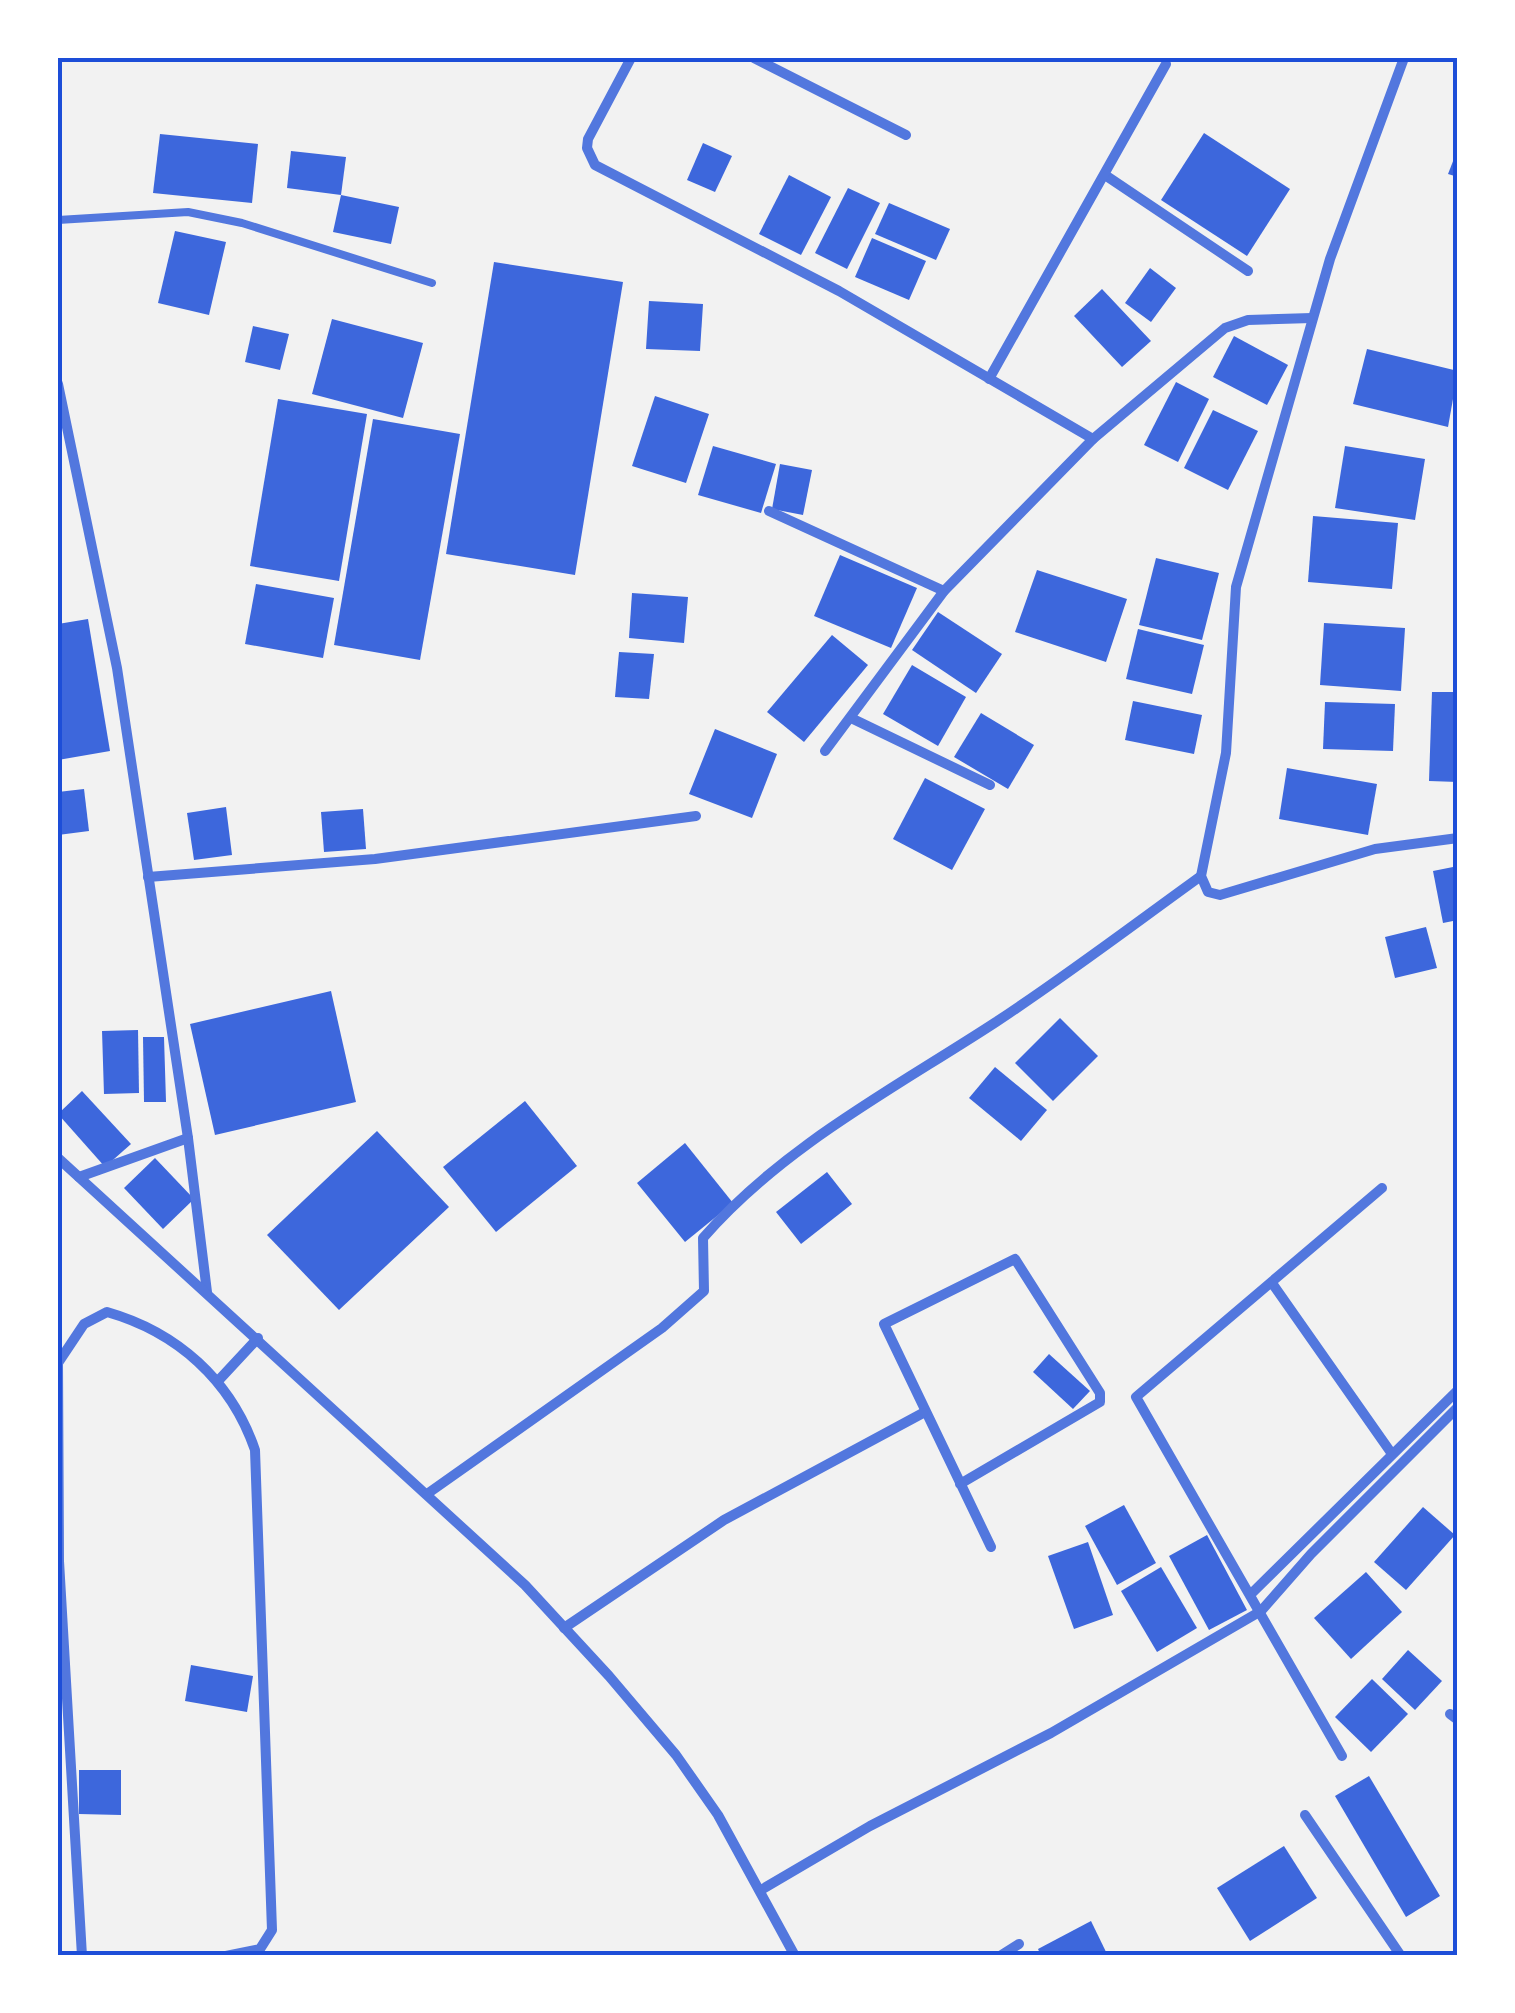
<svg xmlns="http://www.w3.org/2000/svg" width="1515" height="2013" viewBox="0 0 1515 2013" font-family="Barlow,sans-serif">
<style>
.building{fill:#3d67dc}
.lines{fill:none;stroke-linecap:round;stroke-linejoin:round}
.service{stroke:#5277de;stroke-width:8}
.minor{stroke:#5277de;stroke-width:10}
.neatline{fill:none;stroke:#1d4ed8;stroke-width:4}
</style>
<rect width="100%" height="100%" fill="#f2f2f2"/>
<g class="building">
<path d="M1204 133 1290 189 1247 256 1161 200Z"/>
<path d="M160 134 258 144 252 203 153 193Z"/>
<path d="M703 143 732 156 715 192 687 180Z"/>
<path d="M291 151 346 157 341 195 287 188Z"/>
<path d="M1457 151H1458V177L1448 174Z"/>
<path d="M789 175 831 197 801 255 759 234Z"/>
<path d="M848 188 880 203 847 269 815 253Z"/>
<path d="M341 195 399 207 391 244 333 232Z"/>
<path d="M889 203 950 229 936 260 875 234Z"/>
<path d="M175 231 226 242 209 315 158 303Z"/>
<path d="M872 238 926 261 909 300 855 277Z"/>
<path d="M494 262 623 282 575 575 446 554Z"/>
<path d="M1150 268 1176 288 1151 322 1125 303Z"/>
<path d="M1102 289 1151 341 1122 367 1074 316Z"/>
<path d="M649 301 703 304 700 351 646 349Z"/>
<path d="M332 319 423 343 403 418 312 394Z"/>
<path d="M253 326 289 334 280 370 245 362Z"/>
<path d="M1234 336 1288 365 1267 405 1213 377Z"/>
<path d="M1367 349 1458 371 1448 427 1353 404Z"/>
<path d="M1176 382 1209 399 1178 462 1144 445Z"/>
<path d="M655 396 709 414 686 483 632 466Z"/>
<path d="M278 399 367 414 339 581 250 566Z"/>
<path d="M1213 410 1258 431 1228 490 1184 468Z"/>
<path d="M373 419 460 434 420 660 334 645Z"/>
<path d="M713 446 776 464 761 513 698 495Z"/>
<path d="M1345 446 1425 459 1415 520 1335 508Z"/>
<path d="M780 464 812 470 803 515 772 509Z"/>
<path d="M1313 516 1398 523 1392 589 1308 582Z"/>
<path d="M840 555 917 588 891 648 814 616Z"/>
<path d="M1156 558 1219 573 1202 640 1139 625Z"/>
<path d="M1037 570 1127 599 1106 662 1015 632Z"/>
<path d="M256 584 334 598 323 658 245 644Z"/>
<path d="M632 593 688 597 684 643 629 638Z"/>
<path d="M938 612 1002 654 976 693 912 650Z"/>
<path d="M88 619 110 751 58 760V624Z"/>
<path d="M1324 623 1405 628 1401 691 1320 685Z"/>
<path d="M1138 629 1204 645 1192 694 1126 679Z"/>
<path d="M832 635 868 665 804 742 767 712Z"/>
<path d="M619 652 654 654 649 699 615 697Z"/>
<path d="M912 665 966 697 938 746 883 714Z"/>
<path d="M1432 692H1458V782L1429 781Z"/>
<path d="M1133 701 1202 715 1194 754 1125 740Z"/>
<path d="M1325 702 1395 704 1393 751 1323 749Z"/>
<path d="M981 713 1034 745 1008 789 954 757Z"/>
<path d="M715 729 777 754 752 818 689 794Z"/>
<path d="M1287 768 1377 784 1368 835 1279 819Z"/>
<path d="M925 778 985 809 952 870 893 839Z"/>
<path d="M84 789 89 831 58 835V792Z"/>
<path d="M226 807 232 855 194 860 187 813Z"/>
<path d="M363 809 366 849 324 852 321 812Z"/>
<path d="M1458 866V920L1443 923 1433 871Z"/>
<path d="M1426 927 1437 968 1395 978 1385 937Z"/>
<path d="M331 991 356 1102 215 1135 190 1024Z"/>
<path d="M1060 1018 1098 1056 1053 1101 1015 1063Z"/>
<path d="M138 1030 139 1093 104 1094 102 1031Z"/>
<path d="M143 1037H164L166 1102H144Z"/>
<path d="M995 1067 1047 1110 1021 1141 969 1098Z"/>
<path d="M82 1091 131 1144 105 1167 58 1114Z"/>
<path d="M525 1101 577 1166 496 1232 443 1167Z"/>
<path d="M377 1131 449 1207 339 1310 267 1235Z"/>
<path d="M685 1143 733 1203 685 1242 637 1183Z"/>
<path d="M155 1158 194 1199 163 1229 124 1188Z"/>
<path d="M827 1172 852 1204 801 1244 776 1212Z"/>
<path d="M1049 1354 1090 1391 1073 1409 1033 1372Z"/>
<path d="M1124 1505 1156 1563 1117 1585 1085 1526Z"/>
<path d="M1423 1507 1455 1535 1406 1590 1374 1562Z"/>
<path d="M1207 1535 1247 1610 1209 1630 1169 1556Z"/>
<path d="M1088 1542 1113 1615 1074 1629 1048 1556Z"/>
<path d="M1161 1567 1197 1628 1157 1652 1121 1591Z"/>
<path d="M1366 1572 1402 1612 1351 1659 1314 1618Z"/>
<path d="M1408 1650 1442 1681 1415 1710 1382 1679Z"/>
<path d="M191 1665 253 1676 247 1712 185 1701Z"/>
<path d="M1372 1679 1408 1714 1371 1752 1335 1717Z"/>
<path d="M79 1770H121V1815L79 1814Z"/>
<path d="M1369 1776 1440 1896 1406 1917 1335 1796Z"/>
<path d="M1284 1846 1317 1898 1250 1941 1217 1888Z"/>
<path d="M1091 1921 1108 1956H1041L1038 1949Z"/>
</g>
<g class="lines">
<path class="service" d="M58 220 188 212 242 223 432 283"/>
<g class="minor">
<path d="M631 58 588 139 587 148 595 165 839 291 1093 439"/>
<path d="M754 58 906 135"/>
<path d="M1404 58 1330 259 1236 587 1226 753 1201 876 1208 892 1220 895 1375 849 1458 838"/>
<path d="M1105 175 1248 271"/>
<path d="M989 379 1166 64"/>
<path d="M58 384 117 668 188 1138 207 1292"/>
<path d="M769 511 944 591"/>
<path d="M851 718 990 785"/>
<path d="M825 751 944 591 1093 439 1225 328 1248 320 1312 318"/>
<path d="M148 877 375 859 696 816"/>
<path d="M58 1158 525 1585 609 1676 676 1755 718 1815 795 1956"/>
<path d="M79 1177 188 1138"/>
<path d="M1272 1283 1392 1454"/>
<path d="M218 1381 258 1338"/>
<path d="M960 1484 1100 1402V1393L1015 1259 884 1324 991 1547"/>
<path d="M427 1494 662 1328 704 1291 703 1238C783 1146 895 1088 996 1022 1066 976 1133 925 1201 876"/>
<path d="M1251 1594 1458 1390"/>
<path d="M564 1628 724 1520 923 1413"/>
<path d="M1450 1714 1458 1720"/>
<path d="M1342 1756 1136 1397 1382 1188"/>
<path d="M1305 1815 1401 1956"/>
<path d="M761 1890 870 1826 1051 1733 1261 1611 1311 1554 1458 1407"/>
<path d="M82 1956 59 1561 58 1363 84 1324 107 1312C177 1332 231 1380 255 1450L272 1930 260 1949 226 1956"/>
<path d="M1000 1956 1019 1944"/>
</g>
</g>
<rect width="1515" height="2013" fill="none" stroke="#ffffff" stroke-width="120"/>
<rect x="60" y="60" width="1395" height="1893" class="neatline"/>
</svg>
